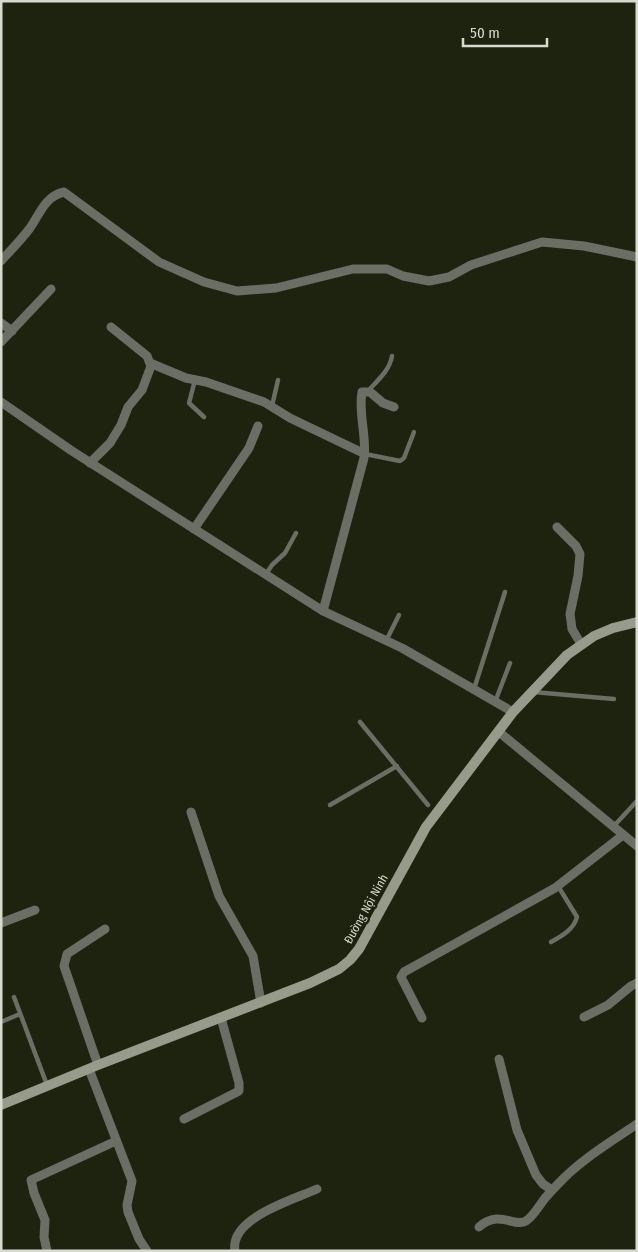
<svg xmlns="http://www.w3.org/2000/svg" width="638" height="1252" viewBox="0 0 638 1252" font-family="'Fira Sans Condensed',sans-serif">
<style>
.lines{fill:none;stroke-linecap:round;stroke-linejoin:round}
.lane{stroke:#6b6e65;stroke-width:4.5}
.street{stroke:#6b6e65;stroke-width:9}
.secondary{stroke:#969b8c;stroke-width:10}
.labels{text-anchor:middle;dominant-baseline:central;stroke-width:5;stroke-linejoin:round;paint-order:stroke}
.street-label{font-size:12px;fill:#d7dbcf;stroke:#1e2310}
</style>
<rect width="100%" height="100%" fill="#1e2310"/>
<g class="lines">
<g class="lane">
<path d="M195 380 189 403 204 417"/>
<path d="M368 391C377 381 390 370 392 356"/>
<path d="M272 406 278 380"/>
<path d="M365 454 400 461 404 458 414 432"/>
<path d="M266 574 272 565 285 553 296 533"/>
<path d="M386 641 399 615"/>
<path d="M474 689 505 592"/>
<path d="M533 692 614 699"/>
<path d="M495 702 510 663"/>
<path d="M360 722 428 805"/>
<path d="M330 805 397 766"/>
<path d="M613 827 636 802"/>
<path d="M551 942C562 936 574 929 577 917L558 886"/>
<path d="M14 997 47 1085"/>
<path d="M1 1022 20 1014"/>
</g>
<g class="street">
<path d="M1 261C11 250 21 240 30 228 40 214 45 196 64 192L159 262 204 282 237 291 276 288 353 269H387L403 276 429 281 449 277 471 265 542 242 584 246 637 257"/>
<path d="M1 323 12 331"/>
<path d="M1 342 51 289"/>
<path d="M150 363 186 378 206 382 264 402 290 418 365 454"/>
<path d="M1 402 72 451 323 611 402 648 513 712"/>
<path d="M90 463 110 443 121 425 128 407 142 390 151 366 147 356 111 327"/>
<path d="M557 527 576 546 580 554 578 576 570 614 571 621 572 629 581 644"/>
<path d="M194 529 249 448 258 426"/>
<path d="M323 611 364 458C367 436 358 413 362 392H370L383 403 394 407"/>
<path d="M499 732 637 846"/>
<path d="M191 812 219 896 253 956 261 1003"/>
<path d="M1 923 35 910"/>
<path d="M584 1017 608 1005 631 986 637 983"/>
<path d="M422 1018 401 977 404 972 555 888 623 835"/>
<path d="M499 1059 517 1130 536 1175 543 1184 552 1190"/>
<path d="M98 1065 64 966 67 954 105 929"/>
<path d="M89 1069 132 1181 127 1205 128 1212 139 1239 147 1251"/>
<path d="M184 1119 239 1091V1083L221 1018"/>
<path d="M479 1227C499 1209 515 1228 526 1221 534 1216 540 1204 546 1197 552 1190 558 1184 565 1177 587 1156 612 1141 637 1124"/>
<path d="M47 1251 44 1237 45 1220 34 1193 31 1180 116 1141"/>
<path d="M235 1251C229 1218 293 1200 317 1189"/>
</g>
<path class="secondary" d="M1 1105 98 1065 310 983 339 969 350 960 359 949 426 827 513 712 567 655 594 636 613 628 637 622"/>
</g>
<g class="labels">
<g class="street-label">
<text transform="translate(366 909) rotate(-61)">Đường Nội Ninh</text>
</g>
</g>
<rect width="638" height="1252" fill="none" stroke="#d7dbcf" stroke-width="5"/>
<path d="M463 38v8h84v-8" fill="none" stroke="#d7dbcf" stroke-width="2.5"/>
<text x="470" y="38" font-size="15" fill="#d7dbcf" stroke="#1e2310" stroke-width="4" paint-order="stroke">50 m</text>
</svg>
